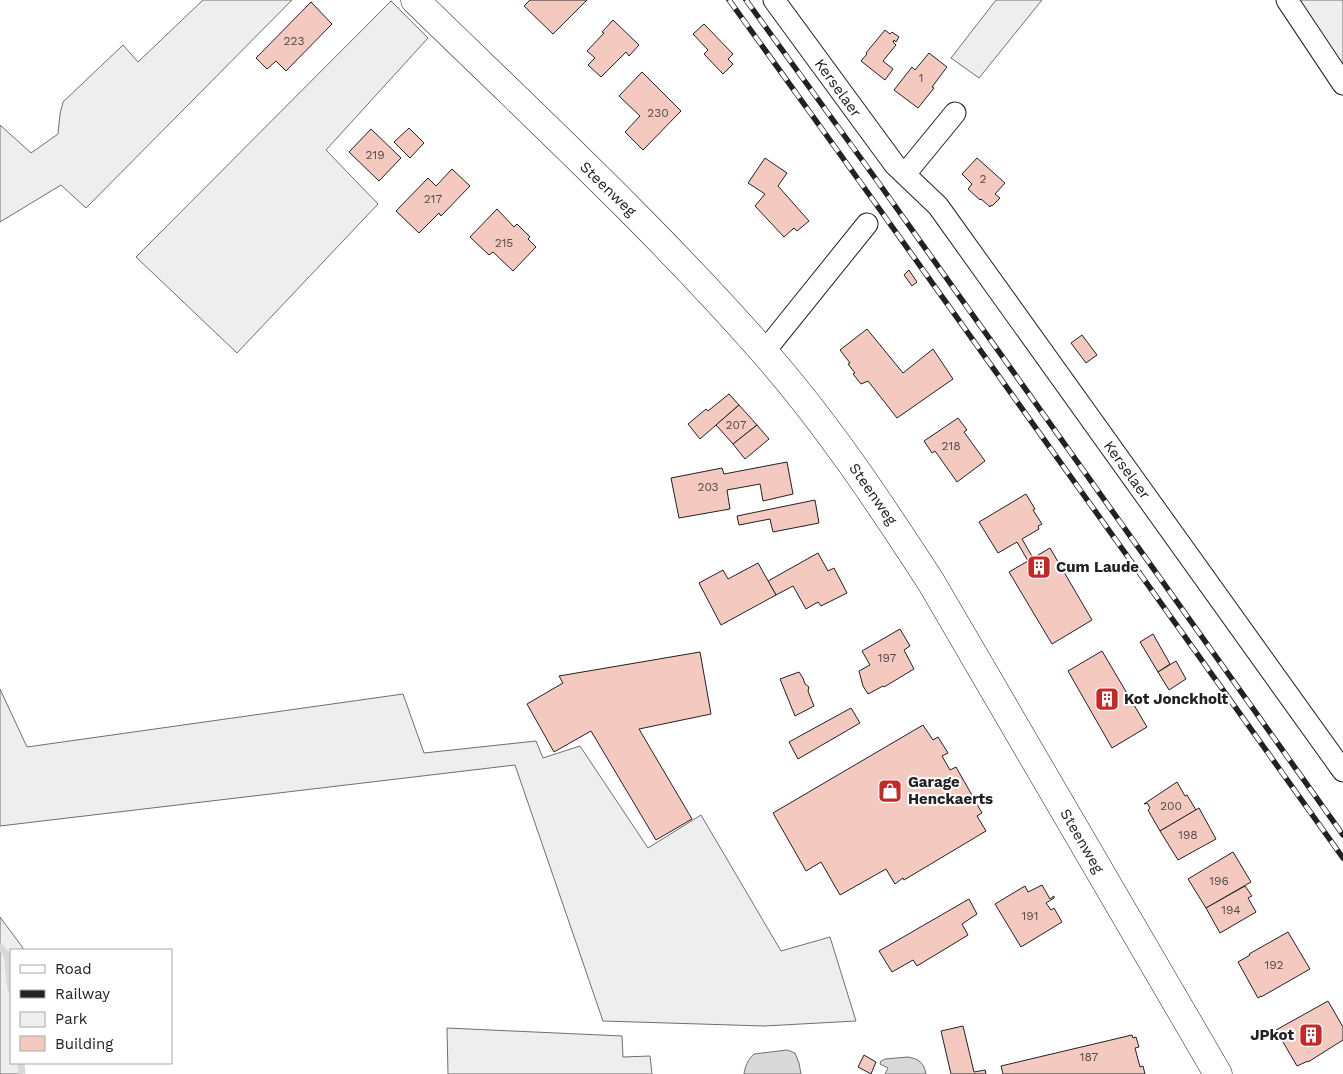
<svg xmlns="http://www.w3.org/2000/svg" width="1343" height="1074" viewBox="0 0 1343 1074" font-family="'Work Sans',sans-serif">
<style>
.green{fill:#eee;stroke:#6f6f6f}
.water{fill:#d9d9d9;stroke:#6f6f6f}
.lines{fill:none;stroke-linecap:round;stroke-linejoin:round}
.stream{stroke:#d9d9d9;stroke-width:7}
.building{fill:#f3c9c0;stroke:#222}
.street-casing{stroke:#222;stroke-width:23}
.secondary-casing{stroke:#222;stroke-width:29}
.street{stroke:#fff;stroke-width:21}
.secondary{stroke:#fff;stroke-width:28}
.rail-casing{stroke:#222;stroke-width:5.5}
.rail{stroke:#fff;stroke-width:4;stroke-dasharray:11;stroke-linecap:butt}
.labels{text-anchor:middle;dominant-baseline:central;stroke-width:4;stroke-linejoin:round;paint-order:stroke}
.number-label{font-size:12px;fill:#564c4a}
.street-label{font-size:15px;fill:#222;stroke:#fff}
.poi-label{font-size:15px;font-weight:bold;fill:#222;stroke:#fff;text-anchor:start}
</style>
<rect width="100%" height="100%" fill="#fff"/>
<g class="green">
<path d="M203 0H292L86 208 61 185 0 222V125L31 153 58 134 60 114 63 102 123 45 138 62Z"/>
<path d="M996 0H1042L979 78 951 58Z"/>
<path d="M1296 0H1343V69Z"/>
<path d="M391 1 428 38 326 150 378 204 237 353 136 257Z"/>
<path d="M0 689 27 747 403 694 424 753 536 741 543 758 580 746 648 848 701 815 781 951 830 937 856 1021 764 1026 603 1021 515 765 0 826Z"/>
<path d="M0 917 23 948V950H11V1063H20V1074H0Z"/>
<path d="M447 1028 622 1036 623 1057 650 1056 652 1074H448Z"/>
</g>
<g class="water">
<path d="M787 1050 795 1053 799 1063 801 1074H744C745 1066 748 1060 754 1054Z"/>
<path d="M908 1057C919 1059 924 1063 926 1074H885L888 1068 880 1064 881 1061 885 1059Z"/>
</g>
<g class="lines">
<g class="stream">
<path d="M0 947 7 955 11 989"/>
<path d="M21 1063 22 1074"/>
</g>
</g>
<g class="building">
<path d="M530 0H587L553 34 524 6Z"/>
<path d="M311 2 332 24 286 71 276 61 267 69 256 58Z"/>
<path d="M613 20 639 45 629 56 626 52 601 77 588 65 595 58 587 51 604 33 602 32Z"/>
<path d="M704 24 733 54 728 59 733 64 723 74 704 54 708 50 693 34Z"/>
<path d="M885 30 890 34 892 32 899 37 896 42 894 40 893 42 896 45 883 61 893 69 885 80 861 61 867 54 866 53Z"/>
<path d="M929 53 947 67 932 87 934 88 918 108 894 90 912 67 915 70Z"/>
<path d="M642 72 681 111 643 150 625 132 640 116 619 96Z"/>
<path d="M409 128 424 143 410 158 394 142Z"/>
<path d="M371 129 401 158 379 181 349 152Z"/>
<path d="M765 158 787 173 778 186 809 221 797 231 794 228 784 237 755 206 765 194 748 183Z"/>
<path d="M977 158 1005 183 995 194 1000 198 992 206 991 205 990 207 981 199 980 200 968 189 972 184 962 174Z"/>
<path d="M452 169 470 186 441 216 439 213 419 233 396 211 428 178 436 186Z"/>
<path d="M497 209 514 227 517 224 530 237 528 239 536 247 513 271 493 252 489 255 470 237Z"/>
<path d="M909 270 917 282 912 286 904 275Z"/>
<path d="M867 329 903 373 933 349 953 379 897 418 868 381 861 384 853 374 855 373 848 364 850 363 840 350Z"/>
<path d="M1082 335 1097 355 1086 363 1071 343Z"/>
<path d="M729 394 739 405 700 439 688 424 706 409 708 411Z"/>
<path d="M739 405 757 425 733 444 716 425Z"/>
<path d="M958 418 967 430 964 432 985 461 957 482 935 451 932 453 924 441Z"/>
<path d="M757 425 769 439 745 459 733 444Z"/>
<path d="M787 462 793 494 763 501 760 484 727 490 730 509 679 518 671 478 722 468 724 474Z"/>
<path d="M1026 494 1035 509 1033 510 1042 524 1038 526 1039 529 1022 539 1033 558 1050 548 1092 620 1052 644 1009 572 1028 561 1017 542 998 553 979 522Z"/>
<path d="M815 500 819 523 773 532 770 519 739 525 737 516Z"/>
<path d="M818 553 828 571 834 568 847 593 821 606 818 602 806 609 793 586 776 595 768 581Z"/>
<path d="M758 563 776 595 721 625 699 583 723 570 728 579Z"/>
<path d="M900 629 910 646 904 650 914 669 884 687 883 686 868 694 863 686 859 671 870 665 862 651Z"/>
<path d="M1153 634 1170 664 1158 672 1140 642Z"/>
<path d="M1102 651 1147 727 1112 748 1068 671Z"/>
<path d="M700 652 711 714 639 729 692 819 656 840 591 731 554 752 527 704 563 683 559 676Z"/>
<path d="M1176 661 1186 679 1169 690 1158 672Z"/>
<path d="M799 672 803 678 805 684 809 687 808 691 814 706 795 716 780 679Z"/>
<path d="M851 708 860 723 798 759 789 742Z"/>
<path d="M923 725 933 740 938 737 948 753 942 756 950 770 956 767 982 813 977 816 986 831 904 880 903 878 895 884 886 869 840 895 821 862 806 871 773 813Z"/>
<path d="M1177 782 1185 796 1187 795 1196 810 1160 831 1148 810 1150 808 1147 803 1144 804Z"/>
<path d="M1199 808 1216 839 1178 860 1160 831Z"/>
<path d="M1233 852 1251 882 1206 908 1188 879Z"/>
<path d="M1042 885 1050 899 1054 896V898L1046 903 1051 910 1054 908 1062 922 1021 947 995 904 1025 886 1028 892Z"/>
<path d="M1245 886 1252 896 1248 898 1256 912 1220 933 1206 908Z"/>
<path d="M969 899 977 914 962 924 968 935 917 966 913 960 892 972 879 951Z"/>
<path d="M1288 932 1310 969 1261 997V996L1258 998 1238 962 1250 955 1249 954Z"/>
<path d="M1328 1001 1343 1027V1040L1308 1062V1061L1297 1066 1276 1030Z"/>
<path d="M963 1026 974 1072 985 1070 986 1074H951L941 1031Z"/>
<path d="M1132 1035 1133 1038 1136 1037 1139 1047 1135 1048 1140 1067 1143 1066 1145 1074H1003L1001 1066Z"/>
<path d="M864 1055 876 1062 871 1074 858 1067Z"/>
</g>
<g class="lines">
<g class="street-casing">
<g id="street">
<path d="M774 0 895 165 938 206 1343 771"/>
<path d="M1287 0 1343 84"/>
<path d="M905 174 955 113"/>
<path d="M764 352 867 224"/>
</g>
</g>
<g class="secondary-casing">
<path id="secondary" d="M415 0C533 115 654 227 763 351 826 422 879 502 931 582L1218 1074"/>
</g>
<use href="#street" class="street"/>
<use href="#secondary" class="secondary"/>
<g class="rail-casing">
<g id="rail">
<path d="M729 0 868 193 1343 858"/>
<path d="M746 0 878 182 1343 835"/>
</g>
</g>
<use href="#rail" class="rail"/>
</g>
<defs>
<g id="building-square" transform="scale(1.25)"><rect x="-9" y="-9" width="18" height="18" rx="4" fill="#c62828" stroke="#fff"/><path d="M-4-6H4V6H1V3H-1V6H-4ZM-2.5-4.3h1.7v1.8h-1.7ZM.8-4.3h1.7v1.8H.8ZM-2.5-1h1.7V.8h-1.7ZM.8-1h1.7V.8H.8Z" fill="#fff"/></g>
<g id="shop-square" transform="scale(1.25)"><rect x="-9" y="-9" width="18" height="18" rx="4" fill="#c62828" stroke="#fff"/><path d="M-5-2.5h2.3a2.7 3.5 0 0 1 5.4 0H5L5.5 6h-11ZM-1.5-2.5h3a1.5 2.3 0 0 0-3 0Z" fill="#fff"/></g>
</defs>
<g fill-rule="evenodd">
<use href="#building-square" x="1039" y="567"/>
<use href="#building-square" x="1107" y="699"/>
<use href="#shop-square" x="890" y="791"/>
<use href="#building-square" x="1311" y="1035"/>
</g>
<g class="labels">
<g class="number-label">
<text x="294" y="41">223</text>
<text x="921" y="78">1</text>
<text x="658" y="113">230</text>
<text x="375" y="155">219</text>
<text x="983" y="179">2</text>
<text x="433" y="199">217</text>
<text x="504" y="243">215</text>
<text x="736" y="425">207</text>
<text x="951" y="446">218</text>
<text x="708" y="487">203</text>
<text x="887" y="658">197</text>
<text x="1171" y="806">200</text>
<text x="1188" y="835">198</text>
<text x="1219" y="881">196</text>
<text x="1231" y="910">194</text>
<text x="1030" y="916">191</text>
<text x="1274" y="965">192</text>
<text x="1089" y="1057">187</text>
</g>
<g class="street-label">
<text transform="translate(838 88) rotate(54)">Kerselaer</text>
<text transform="translate(608 189) rotate(44)">Steenweg</text>
<text transform="translate(1127 470) rotate(54)">Kerselaer</text>
<text transform="translate(873 494) rotate(55)">Steenweg</text>
<text transform="translate(1082 841) rotate(60)">Steenweg</text>
</g>
<g class="poi-label">
<text x="1056" y="567">Cum Laude</text>
<text x="1124" y="699">Kot Jonckholt</text>
<text x="908" y="782">Garage<tspan x="908" dy="17">Henckaerts</tspan></text>
<text x="1294" y="1035" text-anchor="end">JPkot</text>
</g>
</g>
<rect x="10" y="949" width="162" height="115" fill="#ffffff" stroke="#a7a7a7"/>
<rect x="20" y="965" width="25" height="8" fill="#ffffff" stroke="#a7a7a7"/>
<text x="55" y="974" font-size="15" fill="#222222">Road</text>
<rect x="20" y="990" width="25" height="8" fill="#222222" stroke="#a7a7a7"/>
<text x="55" y="999" font-size="15" fill="#222222">Railway</text>
<rect x="20" y="1012" width="25" height="15" fill="#eeeeee" stroke="#a7a7a7"/>
<text x="55" y="1024" font-size="15" fill="#222222">Park</text>
<rect x="20" y="1036" width="25" height="15" fill="#f3c9c0" stroke="#a7a7a7"/>
<text x="55" y="1049" font-size="15" fill="#222222">Building</text>
</svg>
